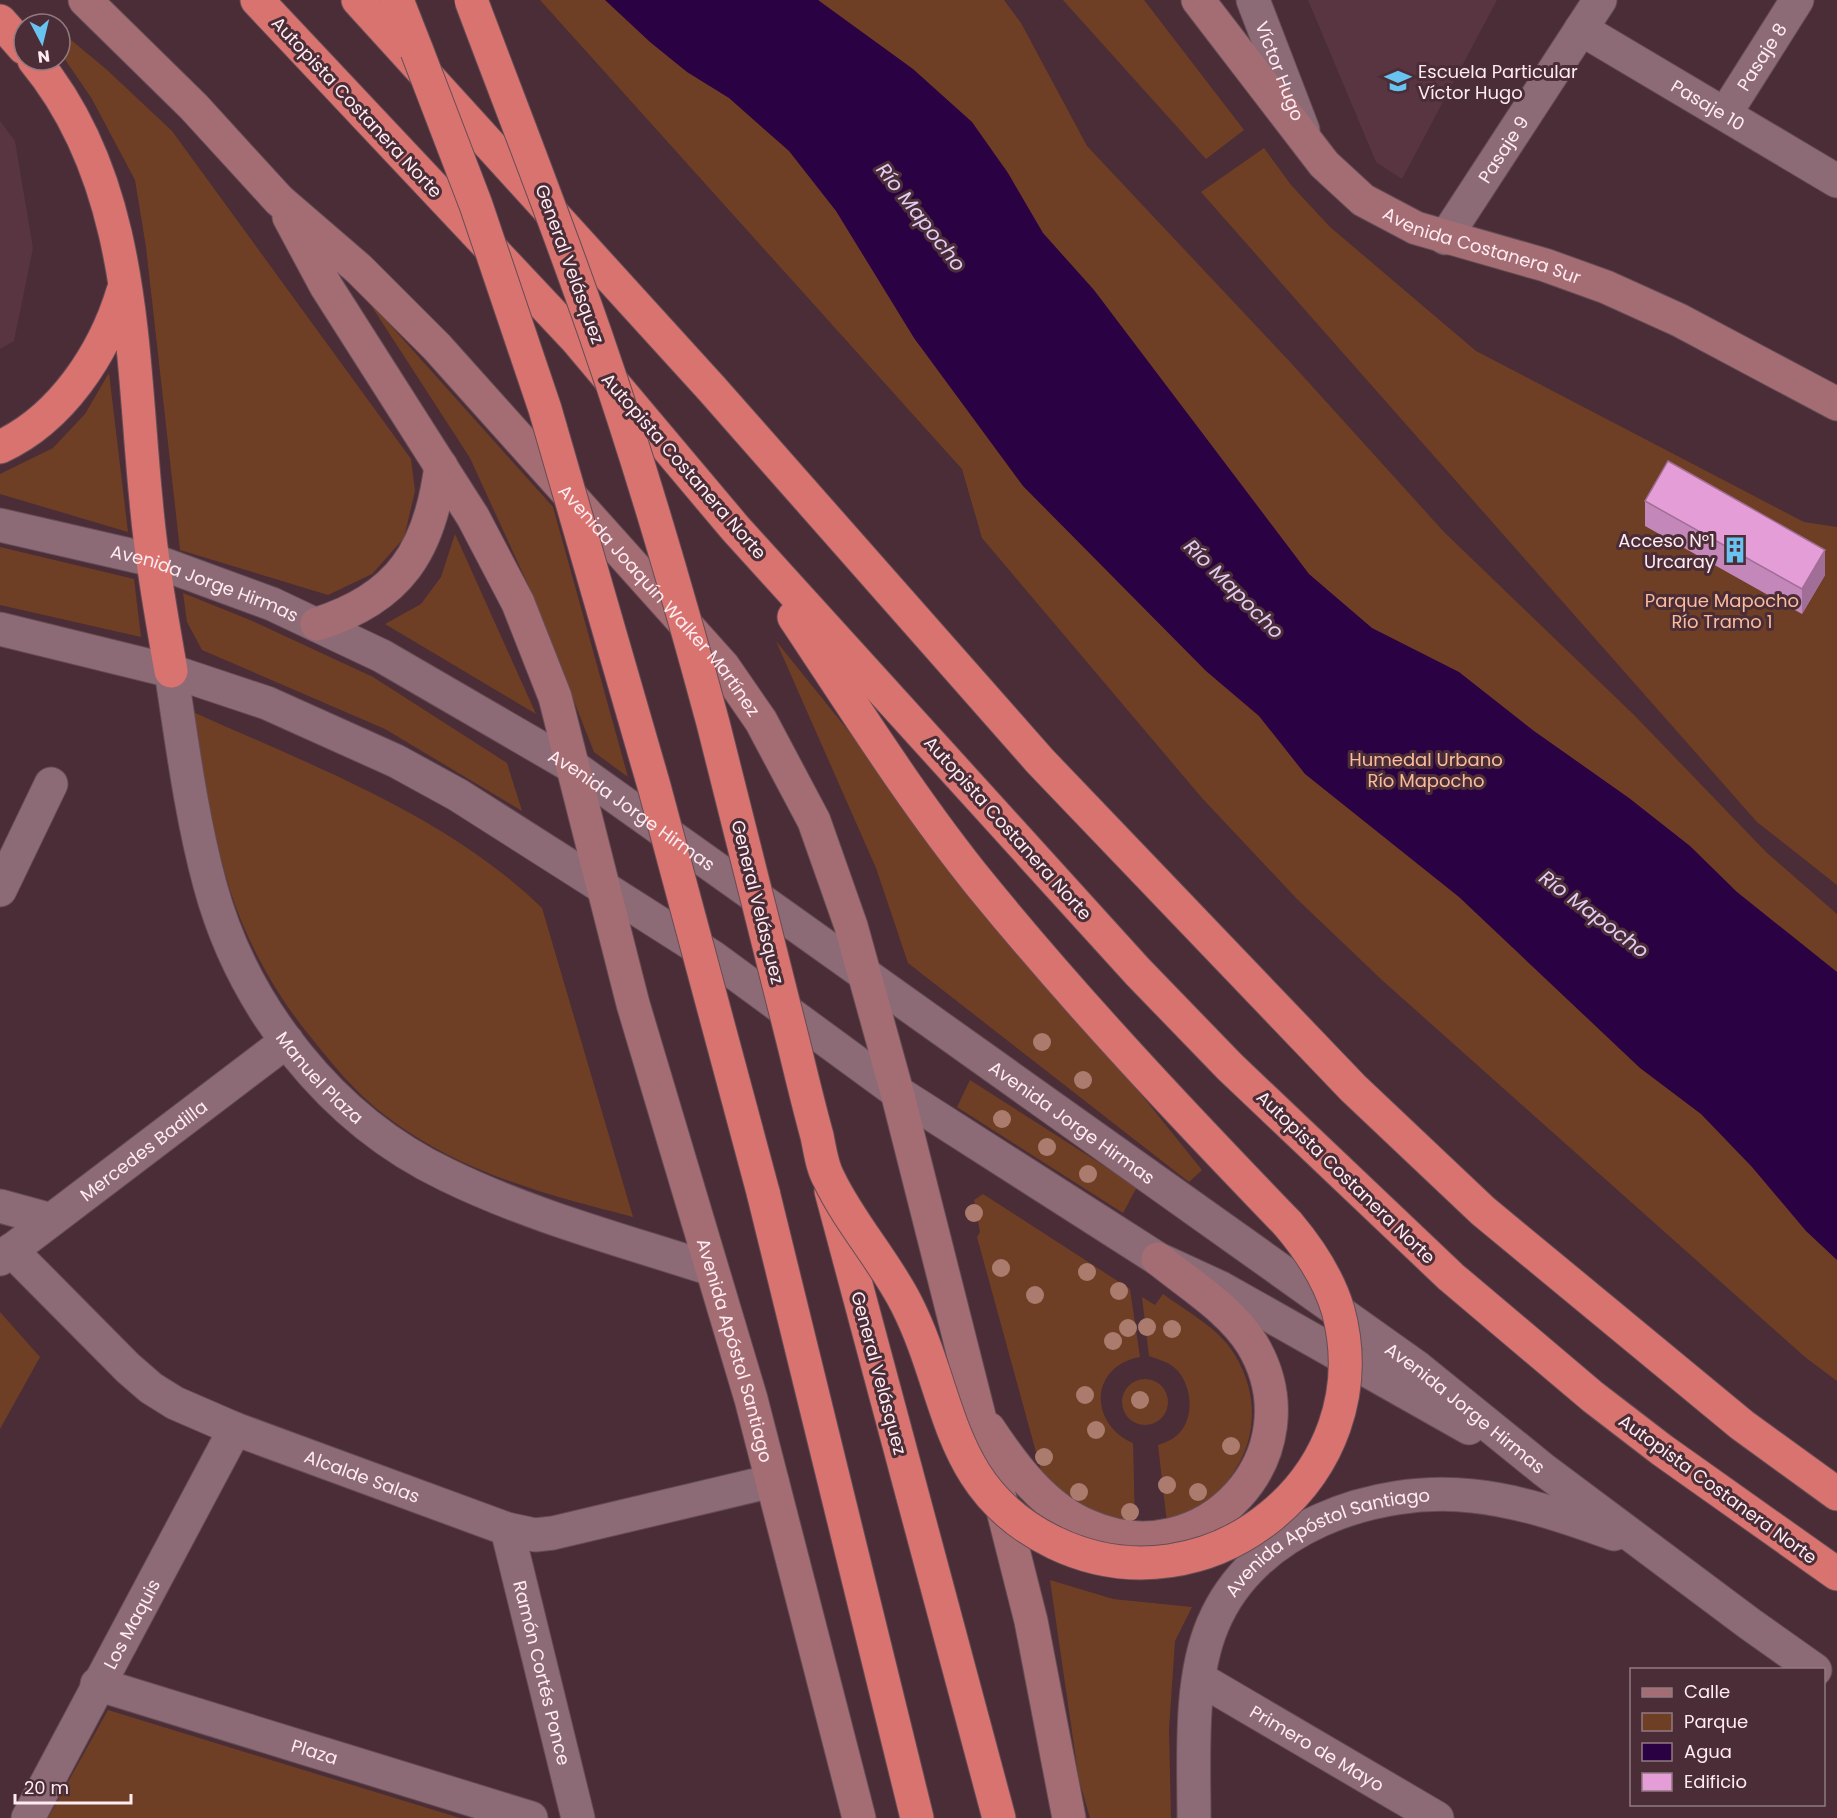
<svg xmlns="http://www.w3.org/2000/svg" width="1837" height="1818" viewBox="0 0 1837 1818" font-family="Poppins,sans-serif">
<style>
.built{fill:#583541}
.green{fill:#6f3f25}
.water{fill:#2a0142}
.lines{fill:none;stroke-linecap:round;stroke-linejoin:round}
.minor-casing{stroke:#654c55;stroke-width:35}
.tertiary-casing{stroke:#654c55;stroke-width:35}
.secondary-casing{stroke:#654c55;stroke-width:35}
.motorway-casing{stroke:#654c55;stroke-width:35}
.minor{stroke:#8d6b76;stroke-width:33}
.tertiary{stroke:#8d6b76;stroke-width:33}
.secondary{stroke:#a46d74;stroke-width:33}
.motorway{stroke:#d8736f;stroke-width:33}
.motorway-bridge-casing{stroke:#654c55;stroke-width:35;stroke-linecap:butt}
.motorway-bridge{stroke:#d8736f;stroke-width:33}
.tree{fill:#ab7c6e}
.wall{fill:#c487b9}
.shaded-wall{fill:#a06e96}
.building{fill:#e49dd7;stroke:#a06e96;stroke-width:1.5}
.labels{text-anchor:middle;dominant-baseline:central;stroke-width:6;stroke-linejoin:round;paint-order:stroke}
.street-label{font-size:18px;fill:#ffebf1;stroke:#4a2d36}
.poi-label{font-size:18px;fill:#ffebf1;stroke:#4a2d36;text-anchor:start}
.park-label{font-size:18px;fill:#fbbc9c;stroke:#4a2d36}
.water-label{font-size:20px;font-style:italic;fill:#e1cef5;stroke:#4a2d36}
</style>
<rect width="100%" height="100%" fill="#4a2d36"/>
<g class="built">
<path d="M1308 0H1497L1402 179 1376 162Z"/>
<path d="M0 121 15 141 33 248 14 341 0 349Z"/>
</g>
<g class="green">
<path d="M540 0H1004L1021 23 1087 146 1291 363 1444 532 1635 716 1767 853 1837 914V1381L1805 1357 1383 981 1297 899 1202 798 982 538 962 469Z"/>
<path d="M1063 0H1144L1244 130 1206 159Z"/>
<path d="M60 31 106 69 172 131 411 459 415 491 404 538 372 574 328 595 180 550 146 247 135 180 92 99 60 52Z"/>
<path d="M1264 148 1291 185 1330 227 1476 351 1804 522 1837 527V885L1757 822 1201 192Z"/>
<path d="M367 299 553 507 628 777 594 752 530 589 470 458Z"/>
<path d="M109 373 128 532 0 494V474L53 448 85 414Z"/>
<path d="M455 534 536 714 385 624 421 604 441 577Z"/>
<path d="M0 547 134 579 141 637 0 605Z"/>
<path d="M183 593 250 620 373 677 507 763 522 811 385 729 202 650 187 622Z"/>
<path d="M776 641 1202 1170 1189 1182 908 963 876 868Z"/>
<path d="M193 712C313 766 446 815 542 908L633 1217C547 1195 458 1172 386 1116 355 1093 329 1060 305 1030 273 989 246 940 230 890 212 832 204 771 193 712Z"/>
<path d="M970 1080 1137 1187 1123 1213 957 1107Z"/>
<path d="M983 1194 1130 1289 1140 1357C1090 1366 1088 1423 1133 1443L1135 1525 1073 1507 1042 1474 977 1237 980 1232 974 1200Z"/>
<path d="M1163 1294C1186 1311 1218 1328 1233 1352 1264 1400 1256 1454 1217 1493 1212 1498 1207 1505 1200 1509 1190 1515 1178 1518 1167 1523L1158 1445C1164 1443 1171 1440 1175 1437 1195 1422 1193 1389 1178 1371 1170 1362 1160 1360 1149 1356L1142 1297 1155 1305Z"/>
<path d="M0 1312 40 1357 0 1429Z"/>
<circle cx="1145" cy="1402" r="23"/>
<path d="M1050 1580 1113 1599 1192 1607 1175 1641 1169 1729 1171 1818H1090L1079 1780Z"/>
<path d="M108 1710 460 1818H48Z"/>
</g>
<path class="water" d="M605 0H818L913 69 972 122 1008 173 1043 233 1094 290 1309 574 1372 628 1459 672 1534 731 1629 798 1690 846 1737 892 1837 972V1260L1806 1231 1752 1167 1701 1114 1640 1068 1459 897 1305 774 1259 716 1206 671 1023 486 914 338 836 211 789 151 729 98 687 72 650 42Z"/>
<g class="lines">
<g class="minor-casing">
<g id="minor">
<path id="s1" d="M1581 29 1837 181"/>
<path id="s2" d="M1725 114 1797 0"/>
<path id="s3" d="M1445 238 1600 0"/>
<path d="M0 890 51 784"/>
<path d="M0 1206 51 1220"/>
<path id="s4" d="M11 1250 128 1368 151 1388 175 1403 235 1429 507 1529 535 1535 553 1533 772 1481"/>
<path id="s5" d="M0 1259 287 1041"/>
<path id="s6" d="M507 1529 578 1818"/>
<path id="s7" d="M1200 1679 1437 1818"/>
<path id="s8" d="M97 1684 531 1818"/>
<path id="s9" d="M28 1818 235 1429"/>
</g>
</g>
<g class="tertiary-casing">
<g id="tertiary">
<path id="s10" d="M1253 0 1303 130"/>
<path id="s11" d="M0 525 152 560 272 604 382 656 575 768 1418 1368 1544 1470 1750 1624 1815 1670"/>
<path d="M0 629 171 671 267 703 396 761 458 795 714 958 897 1092 1158 1259 1221 1288 1469 1428"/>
<path id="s12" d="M171 671C182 742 191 815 210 885 243 1007 331 1120 447 1175 531 1216 622 1240 711 1269"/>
<path id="s13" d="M1194 1818C1194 1758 1189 1680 1213 1624 1253 1528 1375 1485 1473 1496 1521 1501 1570 1518 1614 1534"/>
</g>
</g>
<g class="secondary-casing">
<g id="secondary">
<path id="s14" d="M85 0 194 107 279 200 359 269 437 347 723 666 761 721 814 821 851 926 897 1092 1031 1621 1069 1818"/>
<path id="s15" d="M1198 0 1324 164 1363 200 1416 228 1545 265 1606 287 1679 320 1837 404"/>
<path id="s16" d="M289 217 326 286 473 517 518 603 555 697 633 1004 751 1399 859 1818"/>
<path d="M317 624C400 598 430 550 441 466"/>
<path d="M989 1429C1014 1467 1045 1508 1088 1526 1203 1577 1318 1454 1252 1344 1230 1309 1190 1285 1158 1259"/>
</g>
</g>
<g class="motorway-casing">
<g id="motorway">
<path d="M257 0 576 339 735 528 1138 972 1230 1067 1451 1277 1593 1397 1662 1450 1837 1574"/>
<path d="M358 0 712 389 1040 761 1353 1088 1483 1211 1742 1425 1837 1494"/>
<path d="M397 0 417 51"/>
<path d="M0 21 24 48"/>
<path d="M34 60C136 183 131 350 146 500 151 558 161 614 171 671"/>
<path d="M0 447C61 419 104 354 123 291"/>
<path d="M794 617C854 707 912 800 980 884 1077 1003 1182 1114 1288 1224"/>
<path d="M831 1191 999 1818"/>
<path d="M763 1192 917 1818"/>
</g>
</g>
<use href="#minor" class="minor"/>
<use href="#tertiary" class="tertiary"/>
<use href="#secondary" class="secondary"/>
<use href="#motorway" class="motorway"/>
<g class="motorway-bridge-casing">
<g id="motorway-bridge">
<path d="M471 0C513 112 557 223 596 336 640 463 678 593 713 723 741 831 767 941 795 1049 802 1078 809 1107 817 1136 820 1150 822 1167 829 1179 850 1223 884 1260 906 1303 953 1395 944 1490 1055 1543 1208 1616 1383 1476 1338 1310 1328 1277 1310 1250 1288 1224"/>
<path d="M417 51 476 205 545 409 654 786 763 1192"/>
</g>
</g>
<use href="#motorway-bridge" class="motorway-bridge"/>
</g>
<g class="tree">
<circle cx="1042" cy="1042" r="9"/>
<circle cx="1083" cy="1080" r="9"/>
<circle cx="1002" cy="1119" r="9"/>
<circle cx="1047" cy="1147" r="9"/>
<circle cx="1088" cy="1174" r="9"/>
<circle cx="974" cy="1213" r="9"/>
<circle cx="1001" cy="1268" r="9"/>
<circle cx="1087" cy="1272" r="9"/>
<circle cx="1119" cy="1291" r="9"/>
<circle cx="1035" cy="1295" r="9"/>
<circle cx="1147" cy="1327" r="9"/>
<circle cx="1128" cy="1328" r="9"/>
<circle cx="1172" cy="1329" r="9"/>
<circle cx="1113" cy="1341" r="9"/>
<circle cx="1085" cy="1395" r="9"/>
<circle cx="1140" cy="1400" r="9"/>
<circle cx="1096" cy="1430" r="9"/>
<circle cx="1231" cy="1446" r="9"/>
<circle cx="1044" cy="1457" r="9"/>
<circle cx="1167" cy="1485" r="9"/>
<circle cx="1079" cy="1492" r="9"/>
<circle cx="1198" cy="1492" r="9"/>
<circle cx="1130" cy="1512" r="9"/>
</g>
<path class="wall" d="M1645 501 1825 575 1802 614 1645 526Z"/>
<path class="shaded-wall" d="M1825 550V575L1802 614V589Z"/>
<path class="building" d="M1668 461 1825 550 1802 589 1645 501Z"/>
<defs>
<g id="school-bare" transform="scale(2.07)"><path d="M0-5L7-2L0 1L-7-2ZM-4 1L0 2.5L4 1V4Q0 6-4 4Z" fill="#69c3f1" stroke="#4a2d36" stroke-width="2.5" paint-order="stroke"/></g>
<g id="building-bare" transform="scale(2.07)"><path d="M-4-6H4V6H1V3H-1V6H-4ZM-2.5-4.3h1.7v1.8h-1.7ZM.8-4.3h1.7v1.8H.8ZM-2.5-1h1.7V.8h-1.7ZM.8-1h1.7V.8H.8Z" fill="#69c3f1" stroke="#4a2d36" stroke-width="2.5" paint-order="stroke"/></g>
</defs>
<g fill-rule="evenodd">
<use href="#school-bare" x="1398" y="81"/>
<use href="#building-bare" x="1735" y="550"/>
</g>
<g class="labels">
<g class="street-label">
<text stroke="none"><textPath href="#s2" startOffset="68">Pasaje 8</textPath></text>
<text stroke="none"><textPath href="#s10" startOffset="76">Víctor Hugo</textPath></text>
<text stroke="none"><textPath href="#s1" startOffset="148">Pasaje 10</textPath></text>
<text transform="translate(357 107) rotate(47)">Autopista Costanera Norte</text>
<text stroke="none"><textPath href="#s3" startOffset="106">Pasaje 9</textPath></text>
<text stroke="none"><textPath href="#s15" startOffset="388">Avenida Costanera Sur</textPath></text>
<text transform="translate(570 264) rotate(70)">General Velásquez</text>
<text transform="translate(684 466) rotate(49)">Autopista Costanera Norte</text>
<text stroke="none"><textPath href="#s11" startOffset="213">Avenida Jorge Hirmas</textPath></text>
<text stroke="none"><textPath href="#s14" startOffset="832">Avenida Joaquín Walker Martínez</textPath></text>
<text stroke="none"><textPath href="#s11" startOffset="699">Avenida Jorge Hirmas</textPath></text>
<text transform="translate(1008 828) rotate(48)">Autopista Costanera Norte</text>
<text transform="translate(758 902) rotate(76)">General Velásquez</text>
<text stroke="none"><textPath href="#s12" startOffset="442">Manuel Plaza</textPath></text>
<text stroke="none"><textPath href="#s11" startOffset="1239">Avenida Jorge Hirmas</textPath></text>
<text stroke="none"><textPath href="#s5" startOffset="180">Mercedes Badilla</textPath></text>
<text transform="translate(1346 1177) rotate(44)">Autopista Costanera Norte</text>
<text stroke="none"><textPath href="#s16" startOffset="1228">Avenida Apóstol Santiago</textPath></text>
<text transform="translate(879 1373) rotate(75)">General Velásquez</text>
<text stroke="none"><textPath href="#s11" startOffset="1725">Avenida Jorge Hirmas</textPath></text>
<text stroke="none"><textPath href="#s4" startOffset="426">Alcalde Salas</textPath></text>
<text transform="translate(1718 1489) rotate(36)">Autopista Costanera Norte</text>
<text stroke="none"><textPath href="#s13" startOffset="346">Avenida Apóstol Santiago</textPath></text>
<text stroke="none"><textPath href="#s9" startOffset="220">Los Maquis</textPath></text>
<text stroke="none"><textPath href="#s6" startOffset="148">Ramón Cortés Ponce</textPath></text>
<text stroke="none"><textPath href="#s7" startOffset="136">Primero de Mayo</textPath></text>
<text stroke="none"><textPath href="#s8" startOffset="228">Plaza</textPath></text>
</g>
<g class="poi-label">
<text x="1418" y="71">Escuela Particular<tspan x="1418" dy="21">Víctor Hugo</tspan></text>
<text x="1715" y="540" text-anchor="end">Acceso N°1<tspan x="1715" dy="21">Urcaray</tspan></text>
</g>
<g class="park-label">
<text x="1722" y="600">Parque Mapocho<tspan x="1722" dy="21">Río Tramo 1</tspan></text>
<text x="1426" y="759">Humedal Urbano<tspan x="1426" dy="21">Río Mapocho</tspan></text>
</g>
<g class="water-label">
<text transform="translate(921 217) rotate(52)">Río Mapocho</text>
<text transform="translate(1234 589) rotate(45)">Río Mapocho</text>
<text transform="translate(1594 914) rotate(37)">Río Mapocho</text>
</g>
</g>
<rect x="1630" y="1668" width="195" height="138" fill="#4a2d36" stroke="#927981" stroke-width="1.5"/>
<rect x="1642" y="1688" width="30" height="9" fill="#a46d74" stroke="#927981" stroke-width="1.5"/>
<text x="1684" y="1698" font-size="18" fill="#ffebf1">Calle</text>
<rect x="1642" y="1713" width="30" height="18" fill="#6f3f25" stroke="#927981" stroke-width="1.5"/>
<text x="1684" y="1728" font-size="18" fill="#ffebf1">Parque</text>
<rect x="1642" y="1743" width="30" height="18" fill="#2a0142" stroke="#927981" stroke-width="1.5"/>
<text x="1684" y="1758" font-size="18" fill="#ffebf1">Agua</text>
<rect x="1642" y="1773" width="30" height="18" fill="#e49dd7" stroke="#927981" stroke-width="1.5"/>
<text x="1684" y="1788" font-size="18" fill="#ffebf1">Edificio</text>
<g transform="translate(42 42) rotate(173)"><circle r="28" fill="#4a2d36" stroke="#927981" stroke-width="1.5"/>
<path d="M0-4.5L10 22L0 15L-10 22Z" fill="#69c3f1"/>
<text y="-9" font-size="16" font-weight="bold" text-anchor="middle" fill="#ffebf1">N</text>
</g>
<path d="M15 1794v9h116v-9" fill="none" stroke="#ffebf1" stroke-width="3"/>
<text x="24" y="1794" font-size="18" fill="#ffebf1" stroke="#4a2d36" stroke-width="4.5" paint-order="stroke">20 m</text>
</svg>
